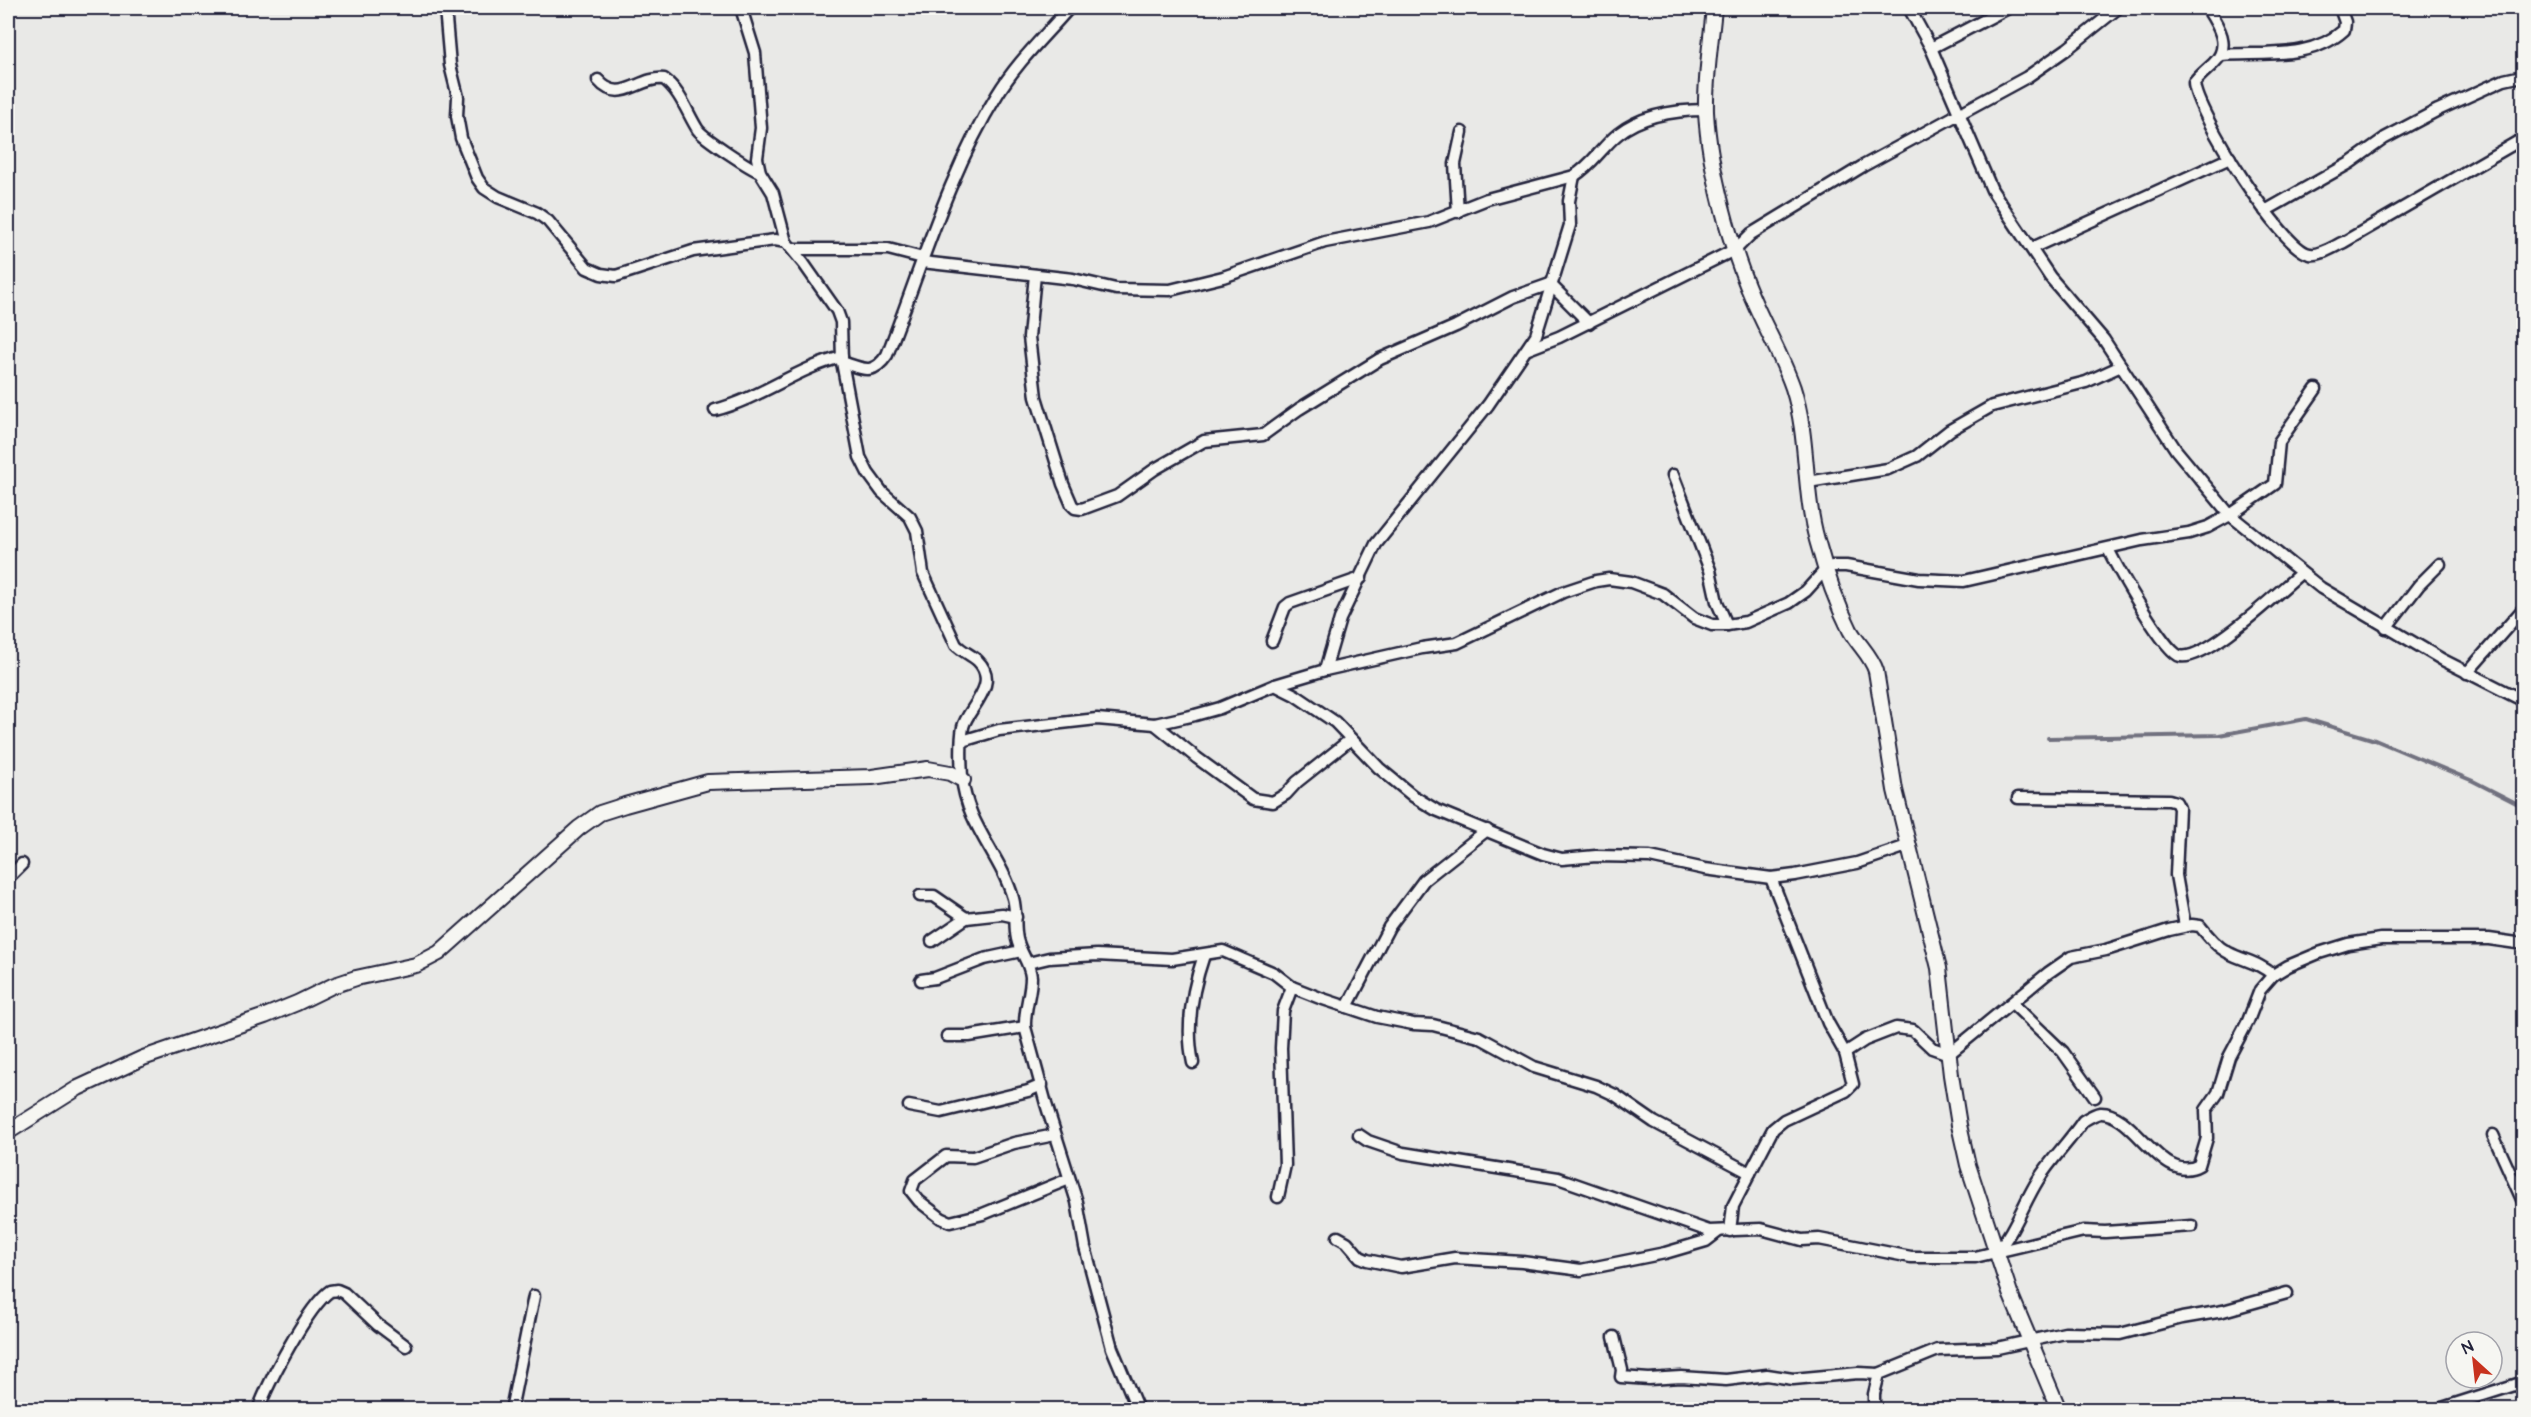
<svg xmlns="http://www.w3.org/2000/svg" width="2531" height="1417" viewBox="0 0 2531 1417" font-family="'Architects Daughter',sans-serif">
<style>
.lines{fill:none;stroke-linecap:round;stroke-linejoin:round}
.stream{stroke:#71717f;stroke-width:4}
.minor-casing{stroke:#22223b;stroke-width:15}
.tertiary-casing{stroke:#22223b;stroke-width:18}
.minor{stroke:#f6f6f2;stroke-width:10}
.tertiary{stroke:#f6f6f2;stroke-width:14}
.rail-casing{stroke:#22223b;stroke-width:6}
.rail{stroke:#f6f6f2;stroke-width:4;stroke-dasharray:11;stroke-linecap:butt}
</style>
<rect width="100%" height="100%" fill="#e9e9e7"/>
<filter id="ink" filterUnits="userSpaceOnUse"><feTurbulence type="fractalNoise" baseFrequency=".0167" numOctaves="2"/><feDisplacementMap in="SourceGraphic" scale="12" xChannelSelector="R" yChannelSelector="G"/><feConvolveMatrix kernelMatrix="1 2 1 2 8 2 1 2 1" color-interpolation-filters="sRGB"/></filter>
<g filter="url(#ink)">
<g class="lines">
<path class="stream" d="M2048 738 2219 735 2306 719 2375 740 2473 781 2524 807"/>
<g class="minor-casing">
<g id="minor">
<path d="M445 8 450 65 458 97 457 116 461 138 477 178 484 188 498 197 537 213 548 221 587 268 601 274 616 276 693 251 775 240 786 242 804 264 837 311 841 322 842 362 860 457 868 473 882 492 910 517 917 531 923 573 956 645C963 652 972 655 978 661 1001 684 967 709 963 727 960 743 961 761 962 777 966 824 1001 856 1013 898 1017 912 1014 926 1017 939 1020 953 1030 963 1031 977 1031 994 1024 1010 1025 1027L1046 1104 1077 1202 1085 1247 1112 1348 1138 1410"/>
<path d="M741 8 755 53 761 128 757 158 760 172 773 193 786 242"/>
<path d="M1909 8 1931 48 1992 190 2050 277 2104 340 2176 450 2230 515 2321 588 2443 660 2524 701"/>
<path d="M2207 8C2218 25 2232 46 2214 63 2207 70 2200 75 2194 83 2195 111 2283 251 2310 254 2321 256 2334 246 2344 242L2524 138"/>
<path d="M2520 8 2524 17"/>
<path d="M1931 48 2008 8"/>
<path d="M2222 55C2263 52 2311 60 2344 30L2345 22 2340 8"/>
<path d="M598 80C620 106 639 76 664 79 681 92 687 113 698 130 704 138 751 169 760 172"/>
<path d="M2265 211 2350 163 2385 138 2438 110 2504 80 2522 76"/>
<path d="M1458 212 1455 164 1462 132"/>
<path d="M2032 248 2230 158"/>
<path d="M792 249H888L923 258"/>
<path d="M922 262 1073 279 1116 289 1170 290 1223 277 1325 242 1429 222 1487 199 1574 176C1592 165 1602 147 1618 134 1642 115 1676 110 1706 110"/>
<path d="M1035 275 1029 337 1036 397 1063 484 1072 505 1075 508 1082 509 1117 496 1155 469 1204 441 1263 435 1299 409 1380 359 1456 326 1513 297 1550 284"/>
<path d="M1550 284 1589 323"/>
<path d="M1528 349 1559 337 1736 249 1751 234 1863 166 2027 77 2067 49 2118 8"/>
<path d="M842 362C863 369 873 376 887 355 921 269 948 174 997 95 1017 62 1044 37 1069 8"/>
<path d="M715 410C761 398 797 368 842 357"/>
<path d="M1673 475 1710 570 1717 602 1727 625"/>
<path d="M1808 482 1888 469 1917 456 1950 430 1992 406 2086 382 2121 366"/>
<path d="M2108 549C2117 567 2164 652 2180 656 2206 662 2279 591 2301 573"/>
<path d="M2386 628 2419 585 2440 564"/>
<path d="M1272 641 1285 607 1290 603 1361 578"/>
<path d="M1325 670 1340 619 1376 544 1488 405 1536 335 1570 225 1569 201 1574 176"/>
<path d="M2467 673 2524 608"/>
<path d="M1275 685 1295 695 1335 722 1379 768 1413 796 1436 810 1543 854 1562 859 1596 856 1650 857 1705 869 1771 878 1795 875 1857 863 1907 846"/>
<path d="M1155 724 1197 758 1253 799 1273 802 1286 794 1297 782 1351 739"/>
<path d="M962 741 999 730 1097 719 1155 724 1195 715 1220 708 1275 685 1325 670 1422 648 1457 643 1563 592 1596 581 1609 579 1631 582 1663 594 1694 618 1712 625H1727L1746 622 1789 603 1806 591 1825 570 1832 566H1846L1919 579 1964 581 2142 540 2189 533 2208 527 2230 515 2275 484 2279 442 2316 389"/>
<path d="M2018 798 2169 800 2176 802 2179 808 2176 875 2185 926"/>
<path d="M8 878 22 864"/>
<path d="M1771 878 1828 1023 1845 1053 1865 1040 1896 1028 1913 1030 1932 1048 1949 1054 2048 973 2071 957 2106 950 2169 930 2192 925 2200 926C2209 937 2217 947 2229 953 2245 961 2260 963 2273 975"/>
<path d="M920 896H934L966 918 1002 914 1016 917"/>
<path d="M932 941 966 918"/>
<path d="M1028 963 1049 958 1097 955 1172 959 1223 951 1274 973 1292 987 1320 998 1377 1017 1413 1024 1433 1025 1479 1037 1534 1067 1596 1086 1615 1095 1654 1122 1750 1173 1733 1206 1730 1231"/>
<path d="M921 980 935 978 984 959 1021 951"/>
<path d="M2012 1003 2063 1052 2095 1097"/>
<path d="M1347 1007 1389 927 1424 880 1487 830"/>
<path d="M947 1036H969L1025 1027"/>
<path d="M1193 1063C1185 1026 1192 990 1204 955"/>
<path d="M909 1106 941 1112 1028 1091 1042 1085"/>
<path d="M1055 1135 1014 1143 973 1157 946 1156 915 1180 911 1191 919 1201 941 1218 950 1222 983 1214 1069 1179"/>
<path d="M1359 1135 1368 1141 1403 1153 1558 1178 1709 1231 1761 1229 1802 1240 1819 1239 1911 1257H1975L2084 1231 2105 1232 2192 1226"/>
<path d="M2493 1135 2524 1204"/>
<path d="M1750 1173 1773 1129 1784 1120 1846 1091 1853 1084 1845 1053"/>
<path d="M1278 1197 1285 1165 1281 1048 1283 1011 1292 987"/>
<path d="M1338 1237 1347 1242 1360 1257 1367 1260 1401 1267 1455 1258 1522 1262 1581 1270 1665 1253 1706 1241 1719 1231"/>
<path d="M1996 1252C2015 1231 2023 1204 2038 1180 2051 1159 2069 1142 2083 1121 2088 1118 2094 1114 2100 1113 2134 1111 2162 1186 2199 1165L2207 1138 2206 1110 2218 1093 2229 1057 2248 1021 2260 990 2273 975 2288 966 2319 953 2348 944 2381 939H2489L2524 944"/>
<path d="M1614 1337 1622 1370 1621 1377 1649 1379 1681 1377 1726 1380 1767 1375 1793 1379 1858 1373 1879 1374"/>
<path d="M258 1410C268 1383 308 1306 330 1291L337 1290 344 1293 378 1325 406 1346"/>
<path d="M511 1410 534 1296"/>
<path d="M1874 1410V1394L1879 1374 1938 1350 1997 1348 2065 1333 2120 1334 2182 1318 2223 1311 2287 1293"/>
<path d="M2436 1410 2524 1382"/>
</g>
</g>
<g class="tertiary-casing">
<g id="tertiary">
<path d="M1714 8C1711 41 1705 78 1706 112 1709 167 1730 246 1752 297 1765 328 1782 356 1793 388 1809 438 1803 490 1817 540 1825 570 1836 602 1850 630 1858 645 1871 655 1876 671L1895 790 1939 968 1951 1075 1959 1125 1968 1165 2010 1293 2059 1410"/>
<path d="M8 1132 78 1088 143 1058 265 1016 297 1003 332 986 356 978 416 965 439 953 579 828 600 813 625 805 708 782 872 777 928 769 950 773 963 780"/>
</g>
</g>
<use href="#minor" class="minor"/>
<use href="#tertiary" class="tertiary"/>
<g class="rail-casing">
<path id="rail" d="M8 1409V1410"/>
</g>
<use href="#rail" class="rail"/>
</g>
</g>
<rect width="2531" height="1417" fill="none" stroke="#f6f6f2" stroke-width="30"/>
<rect x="15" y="15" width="2501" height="1387" fill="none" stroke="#22223b" stroke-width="2" filter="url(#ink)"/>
<g transform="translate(2474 1360) rotate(333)"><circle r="28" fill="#f6f6f2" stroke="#a1a1a9" stroke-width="1.5"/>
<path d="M0-4.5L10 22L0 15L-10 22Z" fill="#c8321e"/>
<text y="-9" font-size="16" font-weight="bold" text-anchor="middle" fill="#22223b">N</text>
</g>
</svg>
